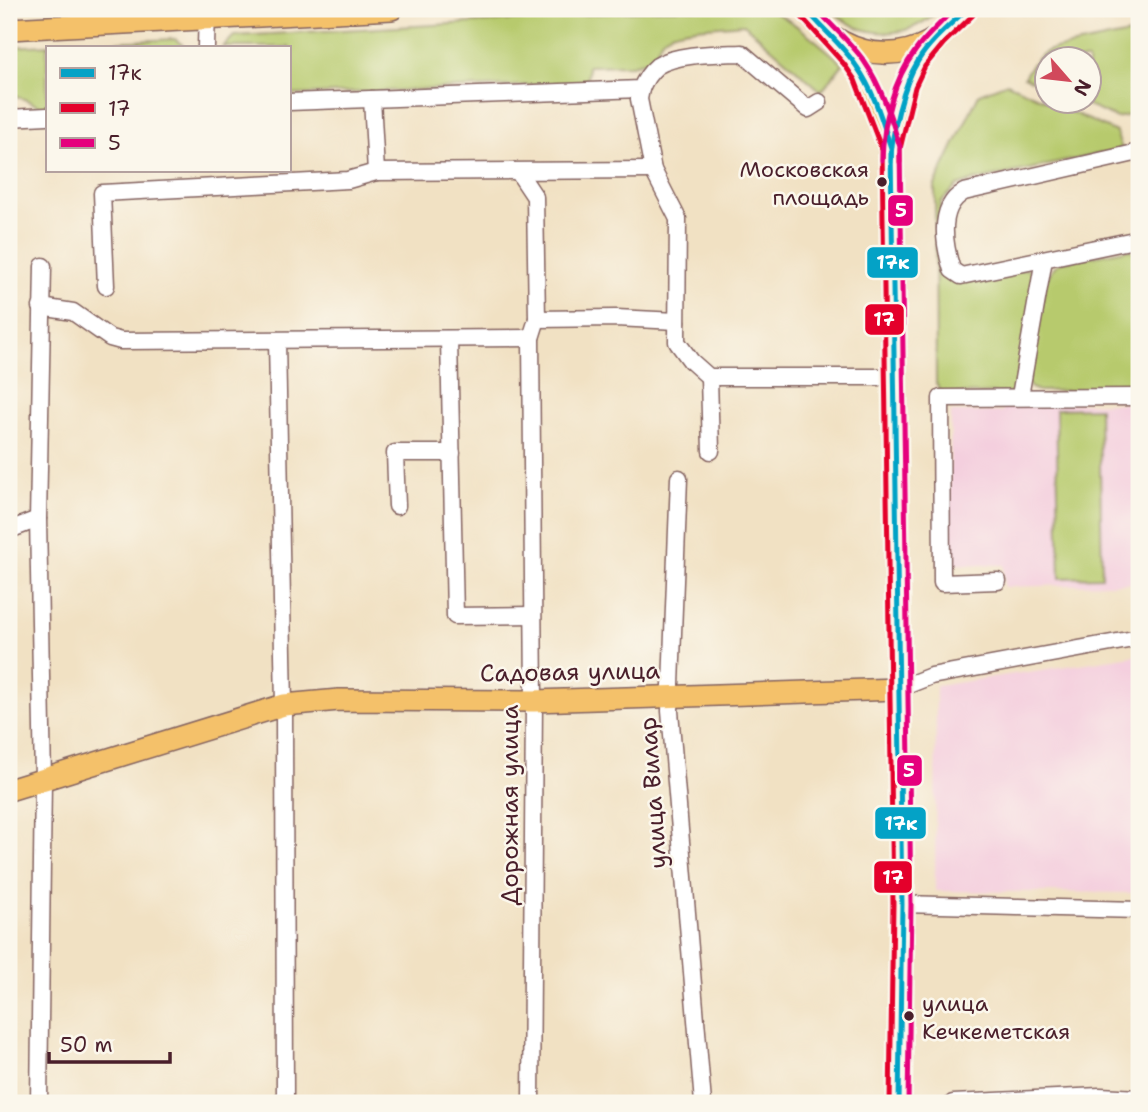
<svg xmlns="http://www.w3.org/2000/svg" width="1148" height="1112" viewBox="0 0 1148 1112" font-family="'Shantell Sans',sans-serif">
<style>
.built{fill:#f4cfde}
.green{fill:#b7ca6d;stroke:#80744c;stroke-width:2}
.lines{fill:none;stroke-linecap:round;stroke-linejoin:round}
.minor-casing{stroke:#846360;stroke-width:19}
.major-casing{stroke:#846360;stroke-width:24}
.minor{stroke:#fff;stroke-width:16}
.major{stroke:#f4c16a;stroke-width:21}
.bus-1-casing{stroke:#fbf7ec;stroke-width:10}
.bus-2-casing{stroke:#fbf7ec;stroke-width:10}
.bus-3-casing{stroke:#fbf7ec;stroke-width:10}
.bus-1{stroke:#04a2c6;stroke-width:5}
.bus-2{stroke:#e4002b;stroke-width:5}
.bus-3{stroke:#e5007d;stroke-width:5}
.bus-dot{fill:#4a1f2b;stroke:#fbf7ec;stroke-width:2.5}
.labels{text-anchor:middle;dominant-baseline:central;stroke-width:5;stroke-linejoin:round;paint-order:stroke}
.bus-label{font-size:22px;fill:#4a1f2b;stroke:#fbf7ec;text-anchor:end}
.street-label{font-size:24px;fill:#4a1f2b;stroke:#fbf7ec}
.line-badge{stroke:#fbf7ec;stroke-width:2.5}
.badge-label{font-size:19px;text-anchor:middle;font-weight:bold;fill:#fff}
</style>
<rect width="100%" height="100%" fill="#fbf7ec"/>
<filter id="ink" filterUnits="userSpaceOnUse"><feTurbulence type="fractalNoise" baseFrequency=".0143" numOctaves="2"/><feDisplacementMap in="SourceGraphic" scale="14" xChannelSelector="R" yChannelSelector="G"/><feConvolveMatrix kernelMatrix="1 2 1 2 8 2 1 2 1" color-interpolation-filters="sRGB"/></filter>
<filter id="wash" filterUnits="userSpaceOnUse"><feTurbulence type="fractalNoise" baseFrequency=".00686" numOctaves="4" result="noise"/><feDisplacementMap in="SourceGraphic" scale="28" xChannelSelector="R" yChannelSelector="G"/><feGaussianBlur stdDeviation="1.57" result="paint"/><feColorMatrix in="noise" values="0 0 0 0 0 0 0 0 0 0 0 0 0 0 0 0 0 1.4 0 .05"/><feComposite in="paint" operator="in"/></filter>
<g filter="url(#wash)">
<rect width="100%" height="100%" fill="#f1e1c3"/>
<g class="built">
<path d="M1139 403V583L1004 587V565L948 564 951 412H1002L1004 404Z"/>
<path d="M1139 655V893L935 891 936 686Z"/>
</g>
<g class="green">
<path d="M660 9H768C796 22 820 44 843 64L821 91 744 24C726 26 680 27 667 35 658 41 657 50 655 59L631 65 588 66 587 83 289 95V47H223L234 36 488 22Z"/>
<path d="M830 9H940C908 41 862 40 830 9Z"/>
<path d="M1139 32V113L1116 118 1079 102H1088V60H1046V87L1024 77C1031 65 1037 56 1050 50Z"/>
<path d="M175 39 185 47H47V108C30 105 28 96 9 97V47Z"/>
<path d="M1007 83 1116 132 1122 149 969 182 957 186 941 202 939 229 942 268 948 277 1029 269 1035 279 1015 393 941 394 936 383 935 185 979 94Z"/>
<path d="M1130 249 1139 256V390L1039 391 1031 388 1027 383 1046 281 1052 269 1061 262Z"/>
<path d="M1099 408 1102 577 1060 578 1056 409Z"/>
</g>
</g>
<g filter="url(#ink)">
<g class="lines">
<g class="minor-casing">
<g id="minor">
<path d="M206 47 207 9"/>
<path d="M641 89 639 99 653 170 678 219 677 342 691 361 709 377H894"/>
<path d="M372 99 376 172 653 170"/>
<path d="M289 102 641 89C644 81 650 72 657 66 677 53 719 54 742 53L808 109 819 102"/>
<path d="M9 118 47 116"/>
<path d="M1139 152 964 192C937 207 944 244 952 270L961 276 1139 239"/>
<path d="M519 173 535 197 537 319 616 318 677 321"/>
<path d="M106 286 102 193 348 180 376 172"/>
<path d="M41 307 73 312 110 338 121 341 531 338"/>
<path d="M449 339 455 616 531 615"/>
<path d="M277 340 284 705 285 1103"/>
<path d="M709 377 711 451"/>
<path d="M1020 396 1044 259"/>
<path d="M679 478 670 711 703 1103"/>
<path d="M397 506 395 453H452"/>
<path d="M9 530 38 519"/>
<path d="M998 581 942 583 941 398 1139 397"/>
<path d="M898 689 931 676 1139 638"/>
<path d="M902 904 1139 910"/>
<path d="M39 1103 43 780 38 519 43 266"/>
<path d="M531 1103 534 701 531 338 537 319"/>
<path d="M953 1103 1100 1096 1139 1098"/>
</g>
</g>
<g class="major-casing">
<g id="major">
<path d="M806 9C846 67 925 69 964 9"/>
<path d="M9 29 392 9"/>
<path d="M837 41 858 67 874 95 891 148"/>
<path d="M9 790 284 705 339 700 534 701 898 689"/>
<path d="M899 1103 902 904 891 148 907 84 918 61 938 37"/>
</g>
</g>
<use href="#minor" class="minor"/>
<use href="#major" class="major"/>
<g class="bus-1-casing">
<g id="bus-1">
<path d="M806 9C822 29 843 45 857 67 874 91 882 120 891 148L902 904 899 1103"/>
<path d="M891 162C891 134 903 85 918 61 930 41 950 25 967 9"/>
</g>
</g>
<g class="bus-2-casing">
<g id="bus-2">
<path d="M799 14 844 64 855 80 882 150 893 904 890 1103"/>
<path d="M900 162V149L915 87 925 66 944 43 973 15"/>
</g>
</g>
<g class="bus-3-casing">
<g id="bus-3">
<path d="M817 9C832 27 851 42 864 61 882 87 891 118 900 147L911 904 908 1103"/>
<path d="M882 160C883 123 893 80 916 50 927 35 942 23 953 9"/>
</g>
</g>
<use href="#bus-1" class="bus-1"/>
<use href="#bus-2" class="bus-2"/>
<use href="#bus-3" class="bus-3"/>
</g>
</g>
<g class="bus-dot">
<circle cx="882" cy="182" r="6"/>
<circle cx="909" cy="1016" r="6"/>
</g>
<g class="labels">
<g class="bus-label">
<text x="869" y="169">Московская<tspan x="869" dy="28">площадь</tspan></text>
<text x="922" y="1003" text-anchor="start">улица<tspan x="922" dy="28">Кечкеметская</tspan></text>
</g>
<g class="street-label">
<text transform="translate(570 672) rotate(-1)">Садовая улица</text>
<text transform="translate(653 793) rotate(-94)">улица Вилар</text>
<text transform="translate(510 805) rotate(-90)">Дорожная улица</text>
</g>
</g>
<g class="line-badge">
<rect x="887" y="194" width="27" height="33" rx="7" fill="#e5007d"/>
<rect x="866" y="246" width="53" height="33" rx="7" fill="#04a2c6"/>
<rect x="864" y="303" width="41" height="33" rx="7" fill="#e4002b"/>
<rect x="896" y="754" width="27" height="33" rx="7" fill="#e5007d"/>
<rect x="874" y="806" width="53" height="34" rx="7" fill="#04a2c6"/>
<rect x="873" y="860" width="40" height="34" rx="7" fill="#e4002b"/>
</g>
<g class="badge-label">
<text x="901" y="217">5</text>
<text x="893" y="269">17к</text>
<text x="884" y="326">17</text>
<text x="909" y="777">5</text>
<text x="901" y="830">17к</text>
<text x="893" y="884">17</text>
</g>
<rect width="1148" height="1112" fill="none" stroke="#fbf7ec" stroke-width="35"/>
<rect x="46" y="46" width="245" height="126" fill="#fbf7ec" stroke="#b4a19f" stroke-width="2"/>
<rect x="60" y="68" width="35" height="10" fill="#04a2c6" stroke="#b4a19f" stroke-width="2"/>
<text x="108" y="80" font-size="21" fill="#4a1f2b">17к</text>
<rect x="60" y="103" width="35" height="10" fill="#e4002b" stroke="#b4a19f" stroke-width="2"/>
<text x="108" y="116" font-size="21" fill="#4a1f2b">17</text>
<rect x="60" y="138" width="35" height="10" fill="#e5007d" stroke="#b4a19f" stroke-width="2"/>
<text x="108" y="150" font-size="21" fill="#4a1f2b">5</text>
<g transform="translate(1068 80) rotate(118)"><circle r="33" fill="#fbf7ec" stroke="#b4a19f" stroke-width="2"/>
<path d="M0-5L12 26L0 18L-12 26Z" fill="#d1495b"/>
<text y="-10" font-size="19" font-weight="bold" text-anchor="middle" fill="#4a1f2b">N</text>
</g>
<path d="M49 1052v10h121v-10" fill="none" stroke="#4a1f2b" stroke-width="3.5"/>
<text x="60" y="1052" font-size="21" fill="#4a1f2b" stroke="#fbf7ec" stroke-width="5" paint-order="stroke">50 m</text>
</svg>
